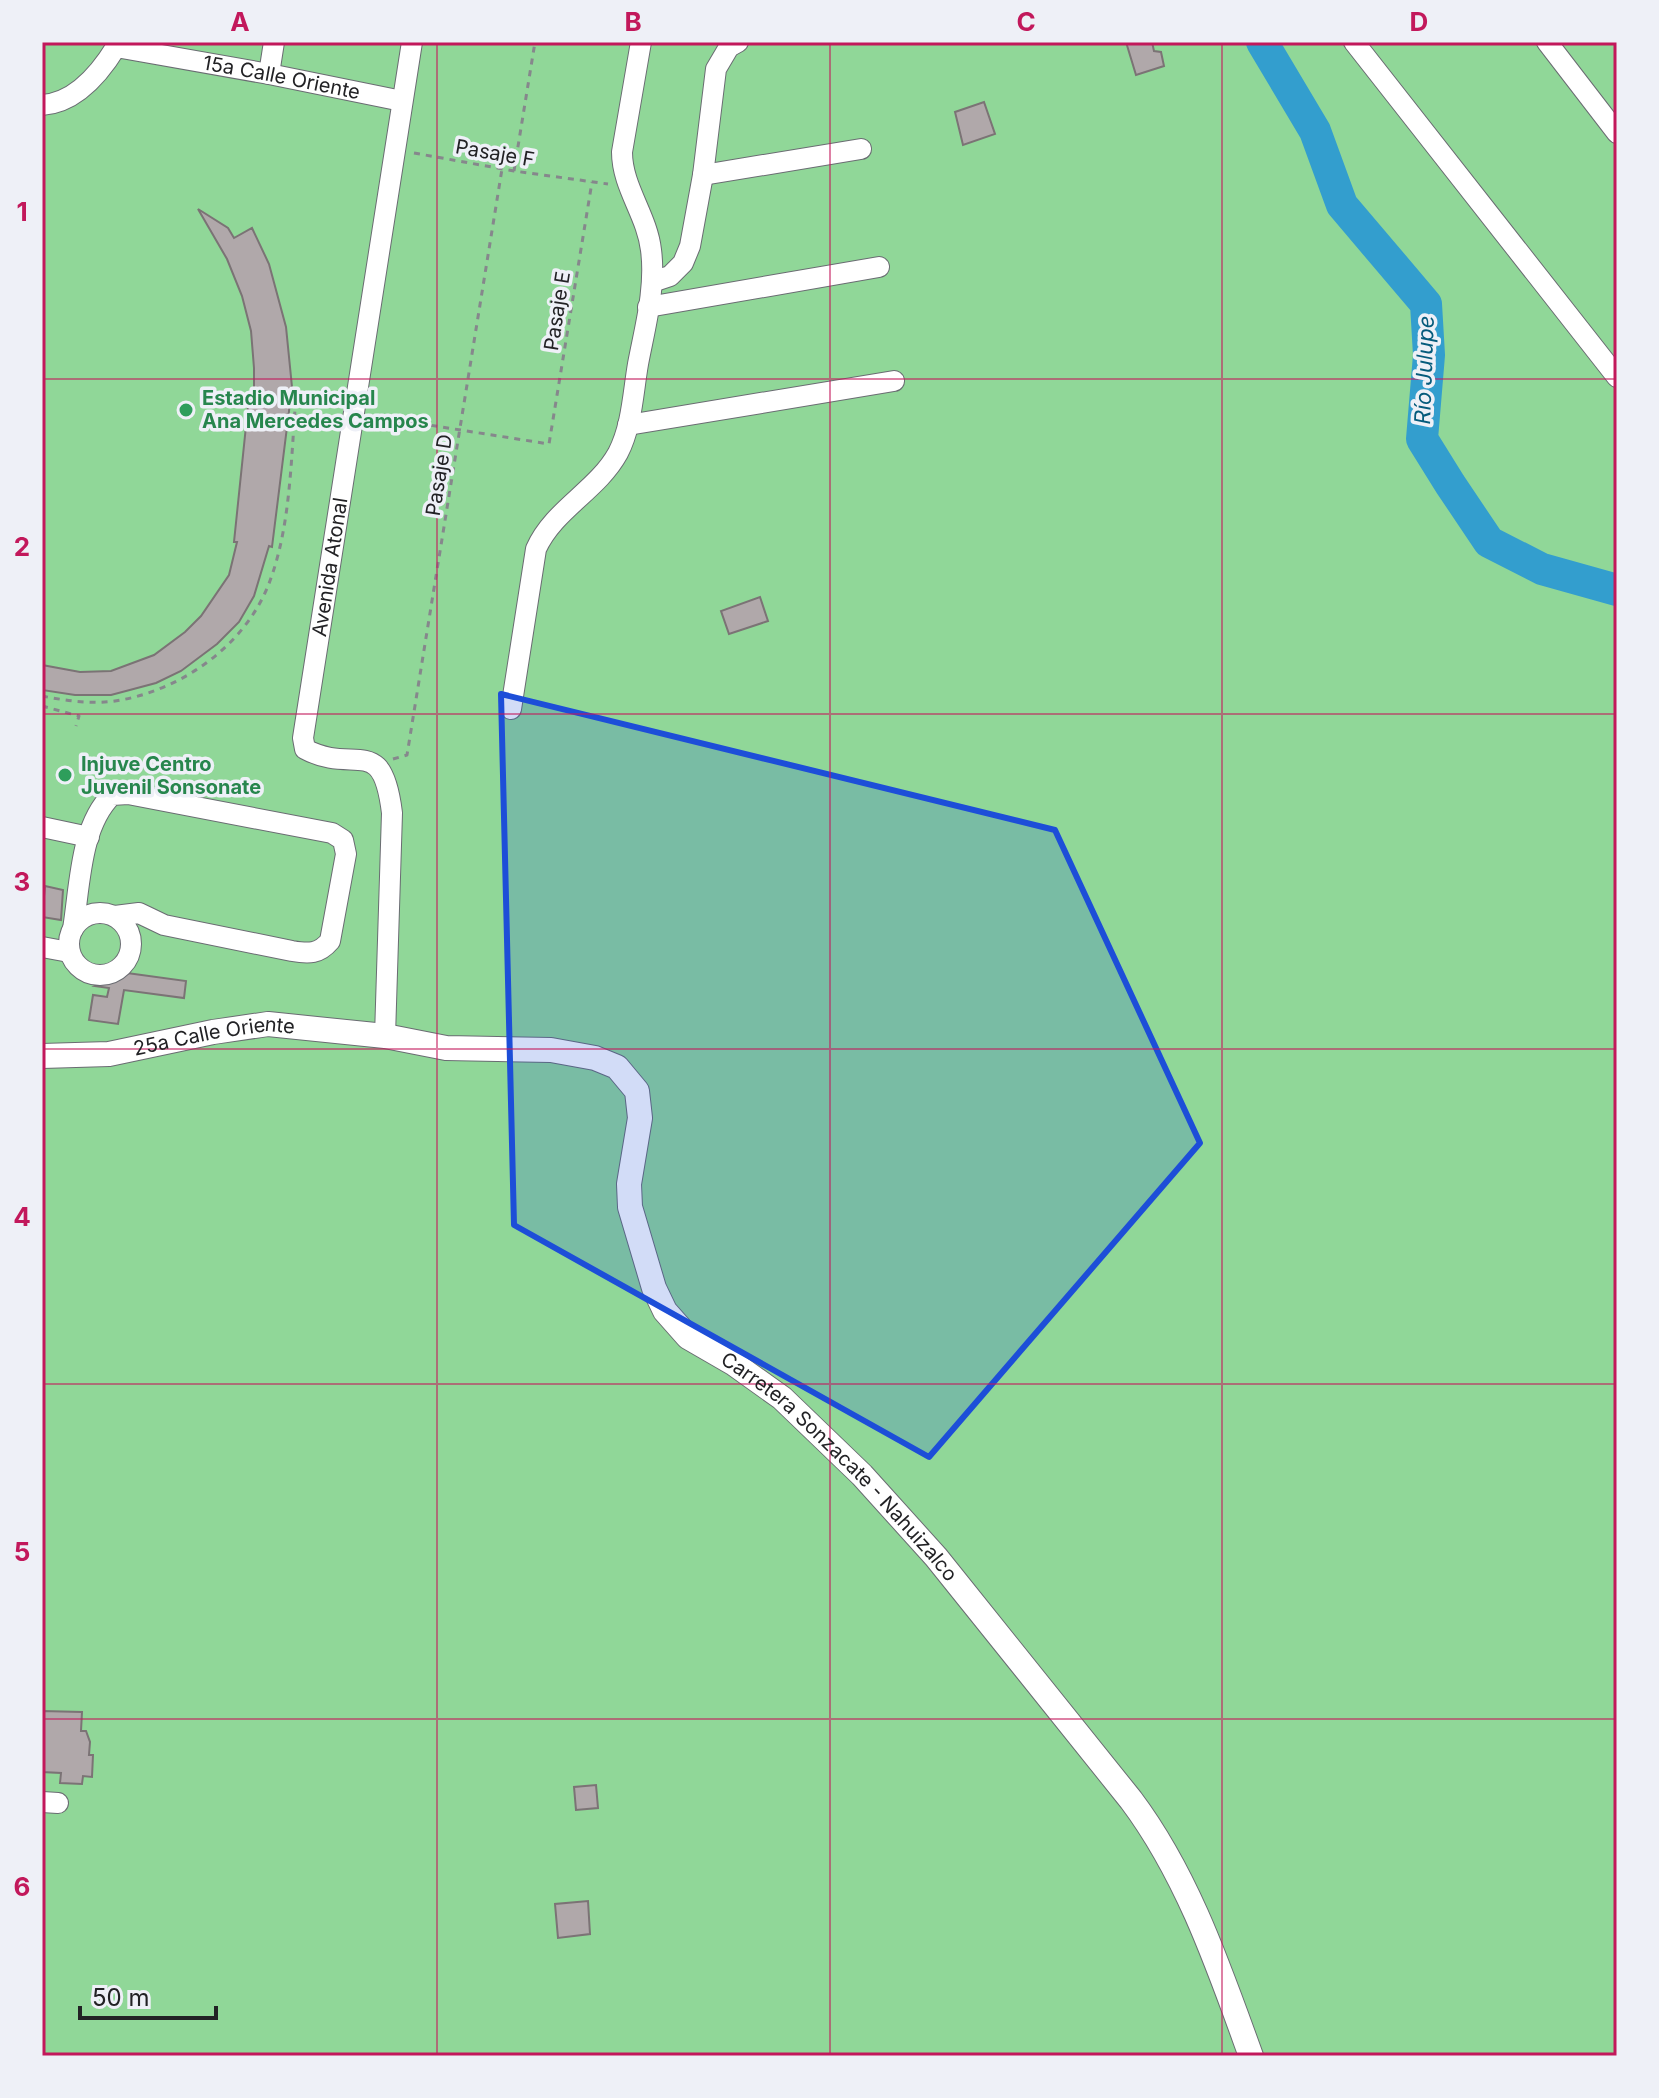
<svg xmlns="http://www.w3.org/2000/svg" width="1659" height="2098" viewBox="0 0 1659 2098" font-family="Inter,sans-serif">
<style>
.green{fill:#90d798}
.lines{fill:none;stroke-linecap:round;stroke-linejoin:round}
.river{stroke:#339ece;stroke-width:32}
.building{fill:#b0a8aa;stroke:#7b7375;stroke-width:2}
.minor-casing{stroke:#6a6c72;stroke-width:22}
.tertiary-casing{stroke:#6a6c72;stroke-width:26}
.path{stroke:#86878c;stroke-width:3;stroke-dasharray:6 6;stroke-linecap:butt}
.minor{stroke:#fff;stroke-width:20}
.tertiary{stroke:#fff;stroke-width:24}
.marked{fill:#1d4ed8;fill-opacity:0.2;stroke:#1d4ed8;stroke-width:6;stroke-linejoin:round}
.grid{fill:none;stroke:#c2185b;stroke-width:2;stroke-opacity:0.55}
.leisure-dot{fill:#2e9e5b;stroke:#eef0f7;stroke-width:3}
.labels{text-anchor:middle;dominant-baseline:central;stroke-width:7;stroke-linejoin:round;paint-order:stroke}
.street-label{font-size:20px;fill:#222225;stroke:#eef0f7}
.leisure-label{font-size:20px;font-weight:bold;fill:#27864d;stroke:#eef0f7;text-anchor:start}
.water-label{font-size:22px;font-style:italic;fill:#055b7c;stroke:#eef0f7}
.neatline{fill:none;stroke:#c2185b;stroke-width:3}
.grid-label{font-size:26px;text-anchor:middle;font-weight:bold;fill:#c2185b}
</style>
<rect width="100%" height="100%" fill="#e1e2ea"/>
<rect class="green" x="42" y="42" width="1575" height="2014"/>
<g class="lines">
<path class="river" d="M1262 42 1315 131 1342 205 1426 304 1429 355 1422 439 1450 484 1489 542 1542 569 1617 590"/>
</g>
<g class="building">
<path d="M1126 42H1152L1154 51 1161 52 1164 66 1136 75Z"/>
<path d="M984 102 995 134 963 145 955 112Z"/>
<path d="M198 209 228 228 234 238 252 228 269 264 286 327 292 387 272 547 269 546 254 596 239 622 217 644 181 671 156 683 111 695H75L42 690V665L80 672 111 671 154 655 185 632 201 616 229 575 237 542H234L249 397H254V368L251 331 242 296 227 259Z"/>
<path d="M760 597 768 621 729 634 721 611Z"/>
<path d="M45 886 63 890 61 920 42 917Z"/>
<path d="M127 973 186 981 184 998 124 990 118 1024 89 1020 93 995 107 997 109 988 95 986Z"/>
<path d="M42 1711 82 1712 81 1731H86L90 1742 89 1755H93L92 1777 83 1776 82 1784 60 1783 61 1773 42 1772Z"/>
<path d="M596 1785 598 1808 576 1810 574 1787Z"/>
<path d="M588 1901 590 1934 558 1938 555 1904Z"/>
</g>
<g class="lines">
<g class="minor-casing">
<g id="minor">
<path d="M1354 42 1617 377"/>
<path d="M1547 42 1617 133"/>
<path d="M269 74 274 42"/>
<path id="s1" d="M42 105C75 103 100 73 116 47L269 74 402 101"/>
<path d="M703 175 861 149"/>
<path d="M652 282 670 276 683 263 690 246 703 175 716 69 729 47 738 42"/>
<path d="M648 307 879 267"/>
<path d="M628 425 894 381"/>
<path d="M511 709 536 549C554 509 597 491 618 453 632 426 633 393 638 364 645 327 656 288 651 250 647 215 622 187 622 152L641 42"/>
<path d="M42 827 89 837"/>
<circle cx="100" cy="944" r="31"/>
<path d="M73 929C80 886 80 826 112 795L128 794 332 833 343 840 346 854 330 941C319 954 309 954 292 951L164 925 139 913 115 916"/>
<path d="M42 947 69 952"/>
<path id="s2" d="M385 1036 392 813C382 731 355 776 305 749L303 738 412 42"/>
<path d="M42 1802 58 1803"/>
</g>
</g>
<g class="tertiary-casing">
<g id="tertiary">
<path id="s3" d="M42 1056 109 1054 213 1032 268 1024 385 1036 446 1048 551 1050 595 1058 617 1067 637 1091 640 1118 629 1184 630 1207 654 1288 665 1311 688 1337 733 1363 782 1398 862 1475 936 1557 1131 1800C1188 1876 1219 1968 1251 2056"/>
</g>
</g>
<g class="path">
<path d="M414 153 514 171 608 184"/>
<path d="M514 171 535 42"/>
<path d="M372 416 549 444 592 182"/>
<path d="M42 696C68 701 95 705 121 700 186 688 249 642 271 578 291 522 291 456 296 397"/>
<path d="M42 706 79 716 76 726"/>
<path d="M393 759 407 755 502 169"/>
</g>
<use href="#minor" class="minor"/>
<use href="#tertiary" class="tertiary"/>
</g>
<path class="marked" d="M501 694 1055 830 1200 1143 929 1457 514 1225Z"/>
<path class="grid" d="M437 42V2056M830 42V2056M1222 42V2056M42 379H1617M42 714H1617M42 1049H1617M42 1384H1617M42 1719H1617"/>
<g class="leisure-dot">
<circle cx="186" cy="410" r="8"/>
<circle cx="65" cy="775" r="8"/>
</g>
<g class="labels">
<g class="street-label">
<text stroke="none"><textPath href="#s1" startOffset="266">15a Calle Oriente</textPath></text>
<text transform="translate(495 153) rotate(10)">Pasaje F</text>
<text transform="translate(557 311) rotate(-81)">Pasaje E</text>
<text transform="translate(439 475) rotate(-81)">Pasaje D</text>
<text stroke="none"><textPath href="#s2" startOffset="532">Avenida Atonal</textPath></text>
<text stroke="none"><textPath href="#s3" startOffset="174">25a Calle Oriente</textPath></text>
<text stroke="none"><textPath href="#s3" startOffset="1076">Carretera Sonzacate - Nahuizalco</textPath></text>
</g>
<g class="leisure-label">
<text x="202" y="398">Estadio Municipal<tspan x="202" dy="23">Ana Mercedes Campos</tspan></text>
<text x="81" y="764">Injuve Centro<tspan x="81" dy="23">Juvenil Sonsonate</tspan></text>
</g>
<g class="water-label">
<text transform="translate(1424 370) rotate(-88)">Río Julupe</text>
</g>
</g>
<rect width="1659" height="2098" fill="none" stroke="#eef0f7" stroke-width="88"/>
<path d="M80 2006v12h136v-12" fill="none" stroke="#222225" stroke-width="4"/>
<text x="92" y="2006" font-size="24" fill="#222225" stroke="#eef0f7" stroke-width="6" paint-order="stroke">50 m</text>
<rect x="44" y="44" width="1571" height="2010" class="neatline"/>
<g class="grid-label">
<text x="240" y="31">A</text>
<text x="633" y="31">B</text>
<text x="1026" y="31">C</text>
<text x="1419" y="31">D</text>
<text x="22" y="221">1</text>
<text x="22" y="556">2</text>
<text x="22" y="891">3</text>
<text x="22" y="1226">4</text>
<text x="22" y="1561">5</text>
<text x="22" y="1896">6</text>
</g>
</svg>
